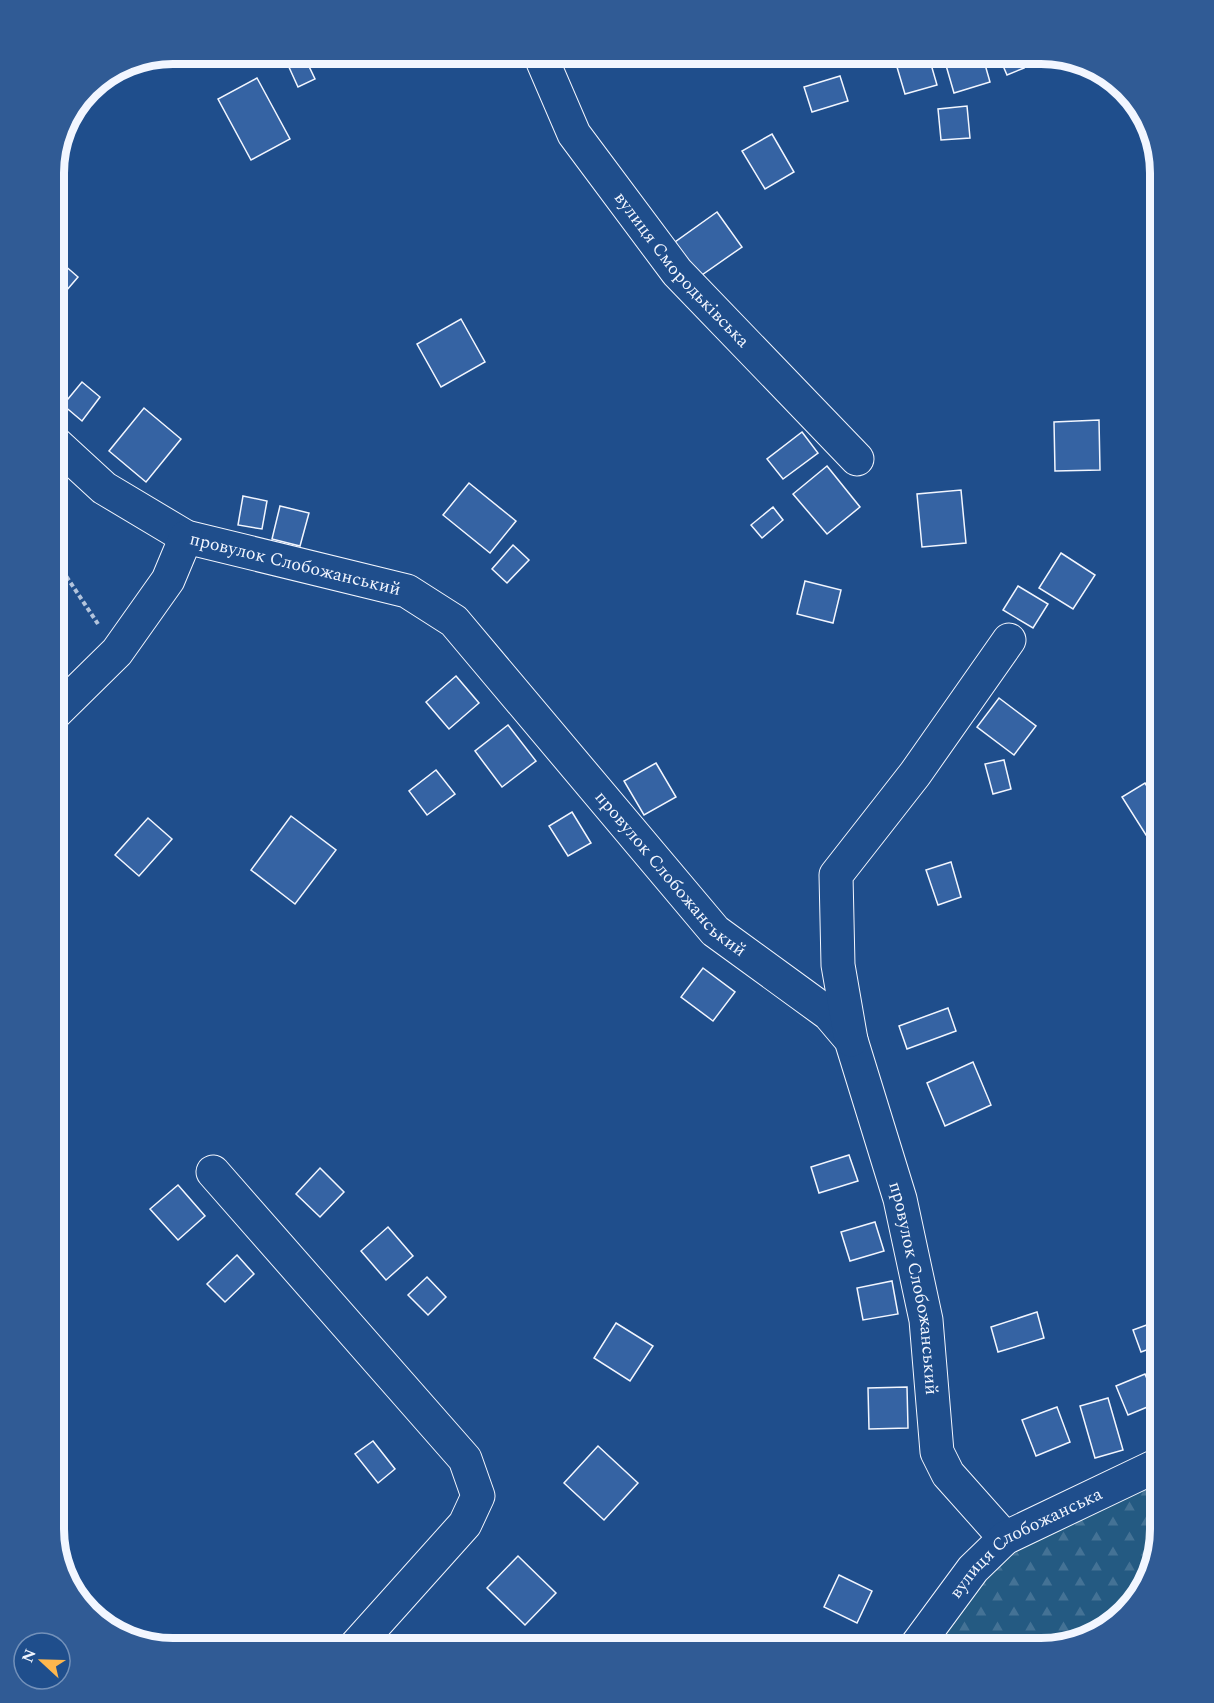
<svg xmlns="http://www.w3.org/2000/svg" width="1214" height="1703" viewBox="0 0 1214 1703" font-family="Spectral,serif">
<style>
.forest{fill:url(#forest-firs);stroke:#a8bbd7;stroke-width:1.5}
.building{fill:#3563a3;stroke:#f2f6ff;stroke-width:1.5}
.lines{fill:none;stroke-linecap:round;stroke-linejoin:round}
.minor-casing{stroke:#f2f6ff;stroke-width:35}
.path{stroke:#b3c4dc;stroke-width:4;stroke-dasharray:4.5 3;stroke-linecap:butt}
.minor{stroke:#1f4e8c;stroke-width:33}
.labels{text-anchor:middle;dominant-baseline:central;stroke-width:4.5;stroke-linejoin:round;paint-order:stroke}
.street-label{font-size:18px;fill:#f2f6ff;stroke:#1f4e8c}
.rim{fill:none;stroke:#f2f6ff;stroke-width:8}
</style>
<defs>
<pattern id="forest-firs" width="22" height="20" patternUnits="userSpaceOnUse" patternTransform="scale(1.5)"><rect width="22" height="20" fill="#245a82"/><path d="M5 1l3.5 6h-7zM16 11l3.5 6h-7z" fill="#447295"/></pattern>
</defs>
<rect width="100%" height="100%" fill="#1f4e8c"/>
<path class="forest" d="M1160 1463V1530L1144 1590 1101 1633 1041 1649H920L1005 1538Z"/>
<g class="building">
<path d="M283 54H303L315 79 298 87Z"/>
<path d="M905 54H928L937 85 905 94 894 57Z"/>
<path d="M982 54 990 82 954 93 943 55Z"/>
<path d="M998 54H1018L1024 68 1007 75Z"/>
<path d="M1035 54H1048L1062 58 1039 66Z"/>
<path d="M840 76 848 101 812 112 804 87Z"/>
<path d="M257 78 290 139 251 160 218 99Z"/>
<path d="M967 106 970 138 941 140 938 109Z"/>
<path d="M772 134 794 172 765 189 742 151Z"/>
<path d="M717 212 742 247 699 277 675 242Z"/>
<path d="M63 264 78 277 54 305V274Z"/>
<path d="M461 319 485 362 441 387 417 344Z"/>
<path d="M54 336 65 347 54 359Z"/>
<path d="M82 382 100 397 82 421 63 405Z"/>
<path d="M144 408 181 439 146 482 109 451Z"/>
<path d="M1099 420 1100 470 1055 471 1054 422Z"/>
<path d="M802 432 818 453 783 479 767 459Z"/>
<path d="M827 466 860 507 827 534 793 494Z"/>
<path d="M469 483 516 521 490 553 443 515Z"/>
<path d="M961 490 966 543 922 547 917 494Z"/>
<path d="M243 496 267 501 262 529 238 525Z"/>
<path d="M280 506 309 513 300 546 272 539Z"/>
<path d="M773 507 783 520 762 538 751 525Z"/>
<path d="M513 545 529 560 507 583 492 569Z"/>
<path d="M1061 553 1095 575 1073 609 1039 588Z"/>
<path d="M805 581 841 590 833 623 797 614Z"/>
<path d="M1018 586 1048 604 1033 628 1003 610Z"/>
<path d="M456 676 479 703 449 729 426 702Z"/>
<path d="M999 698 1036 726 1014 755 977 727Z"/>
<path d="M508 725 536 761 502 787 475 751Z"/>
<path d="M1004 760 1011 789 993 794 985 764Z"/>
<path d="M656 763 676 797 644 815 624 781Z"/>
<path d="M436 770 455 794 427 815 409 791Z"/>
<path d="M1145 783 1160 808V827L1146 835 1122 797Z"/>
<path d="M572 812 591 843 568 856 549 826Z"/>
<path d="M291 816 336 850 295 904 251 870Z"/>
<path d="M148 818 172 839 139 876 115 855Z"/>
<path d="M951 862 961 897 938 905 926 870Z"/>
<path d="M703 968 735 992 713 1021 681 997Z"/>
<path d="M948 1008 956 1031 907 1049 899 1026Z"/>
<path d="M973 1062 991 1105 945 1126 927 1083Z"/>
<path d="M849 1155 858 1181 819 1193 811 1167Z"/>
<path d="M320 1168 344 1192 320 1217 296 1194Z"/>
<path d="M178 1185 205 1216 178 1240 150 1209Z"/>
<path d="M875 1222 884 1251 850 1261 841 1232Z"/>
<path d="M388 1227 413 1256 386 1280 361 1251Z"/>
<path d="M237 1255 254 1274 225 1302 207 1284Z"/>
<path d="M427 1277 446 1297 428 1315 408 1295Z"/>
<path d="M892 1281 898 1314 863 1320 857 1288Z"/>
<path d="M1037 1312 1044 1338 998 1352 991 1327Z"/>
<path d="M1160 1320V1345L1141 1352 1133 1330Z"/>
<path d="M616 1323 653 1346 630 1381 594 1358Z"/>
<path d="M1145 1374 1157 1403 1128 1415 1116 1386Z"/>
<path d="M907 1387 908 1428 869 1429 868 1388Z"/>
<path d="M1108 1398 1123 1450 1095 1458 1080 1406Z"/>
<path d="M1057 1407 1070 1442 1036 1456 1022 1420Z"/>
<path d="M373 1441 395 1469 378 1483 355 1454Z"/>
<path d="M598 1446 638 1483 604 1520 564 1483Z"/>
<path d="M518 1556 556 1593 525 1625 487 1588Z"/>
<path d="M839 1575 872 1591 857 1623 824 1607Z"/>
</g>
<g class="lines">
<g class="minor-casing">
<g id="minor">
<path id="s1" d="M545 54 543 62 574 134 677 272 857 459"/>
<path id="s2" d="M54 442 104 488 186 537 407 591 454 621 715 931 829 1014 851 1040 900 1199 926 1320 937 1452 948 1474 1005 1538"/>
<path d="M54 714 117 652 168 580 186 537"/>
<path d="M851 1040 838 965 836 875 915 774 1009 640"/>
<path d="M213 1172 465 1459 478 1496 465 1524 353 1649"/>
<path id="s3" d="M914 1649 973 1569 1005 1538 1160 1464"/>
</g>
</g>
<path class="path" d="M54 558 98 624"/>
<use href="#minor" class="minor"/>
</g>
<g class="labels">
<g class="street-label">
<text stroke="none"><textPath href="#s1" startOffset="260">вулиця Смородьківська</textPath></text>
<text stroke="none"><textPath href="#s2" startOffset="276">провулок Слобожанський</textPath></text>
<text stroke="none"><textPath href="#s2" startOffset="780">провулок Слобожанський</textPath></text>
<text stroke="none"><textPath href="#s2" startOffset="1284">провулок Слобожанський</textPath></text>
<text stroke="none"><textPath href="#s3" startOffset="158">вулиця Слобожанська</textPath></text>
</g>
</g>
<path d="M0 0H1214V1703H0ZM173 64H1041A109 109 0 0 1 1150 173V1529A109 109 0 0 1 1041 1638H173A109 109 0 0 1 64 1529V173A109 109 0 0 1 173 64Z" fill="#305b95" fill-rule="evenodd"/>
<path class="rim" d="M173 64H1041A109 109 0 0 1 1150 173V1529A109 109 0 0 1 1041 1638H173A109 109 0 0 1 64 1529V173A109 109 0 0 1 173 64Z"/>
<g transform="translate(42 1661) rotate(292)"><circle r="28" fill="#1f4e8c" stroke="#7391ba" stroke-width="1.5"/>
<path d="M0-4.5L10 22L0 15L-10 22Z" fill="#ffb74d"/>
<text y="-9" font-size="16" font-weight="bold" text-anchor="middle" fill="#f2f6ff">N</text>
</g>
</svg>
